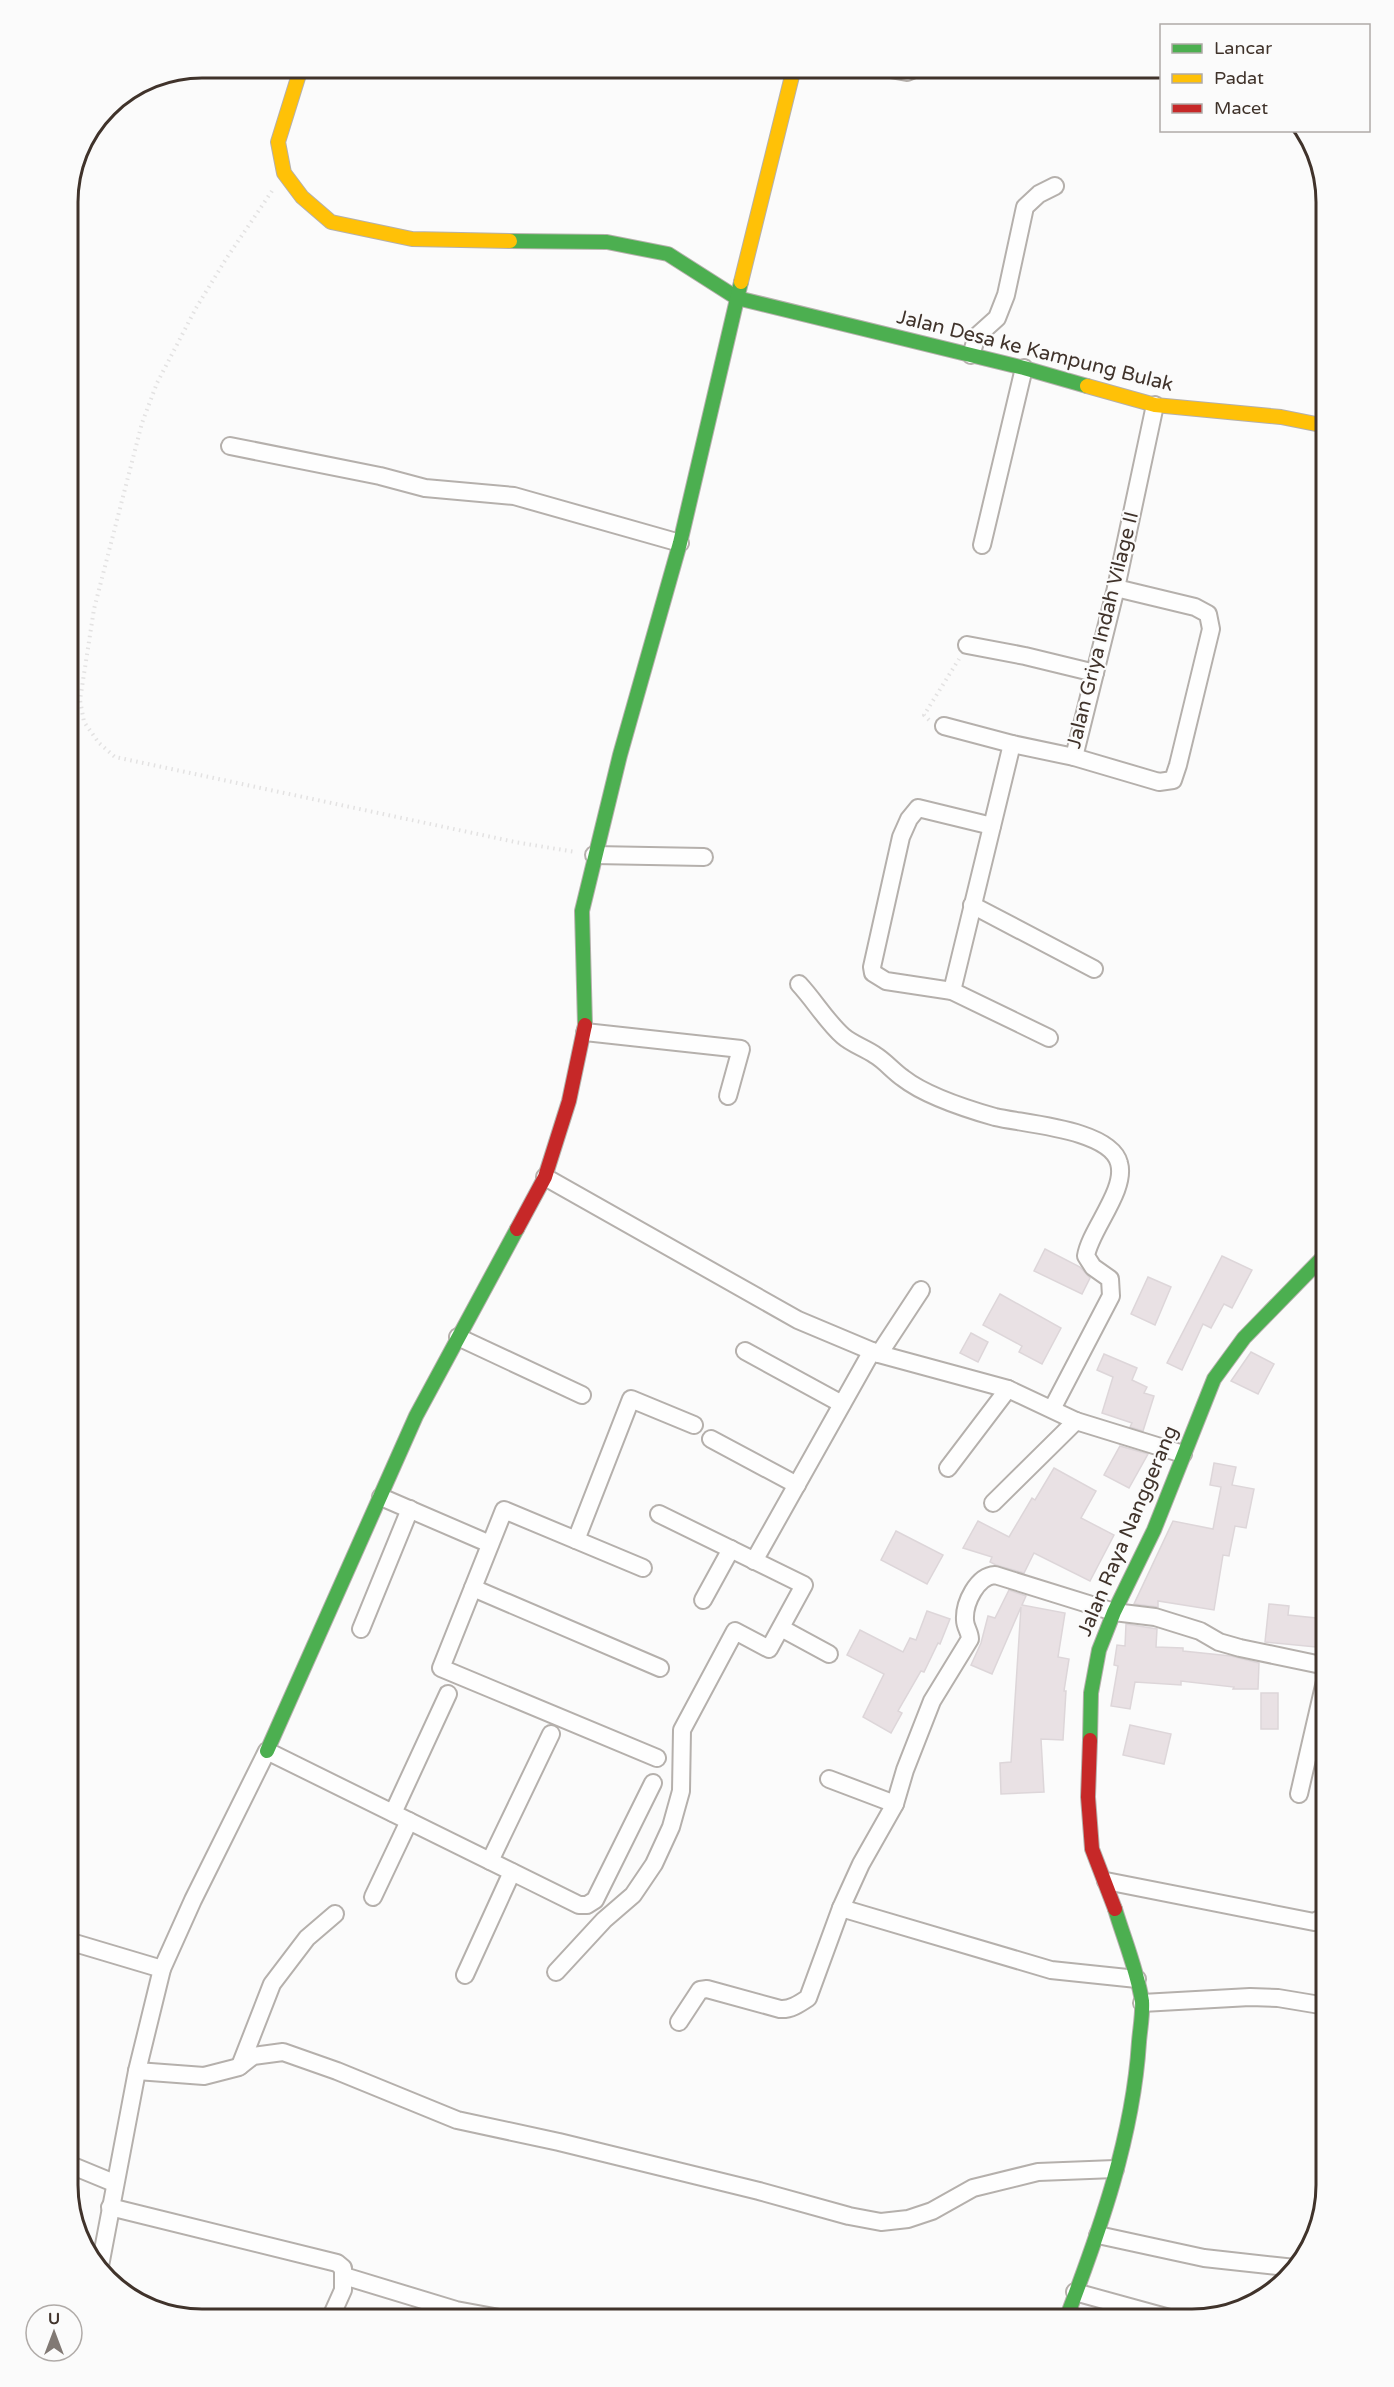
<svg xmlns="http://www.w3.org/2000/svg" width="1394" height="2387" viewBox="0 0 1394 2387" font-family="'Varela Round',sans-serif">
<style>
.building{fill:#e9e1e4;stroke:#ddd6d9;stroke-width:1.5}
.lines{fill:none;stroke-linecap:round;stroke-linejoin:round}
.street-casing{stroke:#b5b0ac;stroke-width:20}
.fast-casing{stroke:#b5b0ac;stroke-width:16}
.slow-casing{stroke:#b5b0ac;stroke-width:16}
.jam-casing{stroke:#b5b0ac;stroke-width:16}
.path{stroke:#e3e2e2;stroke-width:4;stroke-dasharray:1.5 4.5;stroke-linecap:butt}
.street{stroke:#fefefe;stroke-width:16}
.fast{stroke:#4caf50;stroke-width:14}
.slow{stroke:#ffc107;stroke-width:14}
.jam{stroke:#c62828;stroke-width:14}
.labels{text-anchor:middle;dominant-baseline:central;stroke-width:4.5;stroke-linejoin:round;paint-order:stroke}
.street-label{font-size:20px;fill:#40332b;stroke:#fbfbfb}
.rim{fill:none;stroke:#40332b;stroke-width:3}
</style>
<rect width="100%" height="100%" fill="#fbfbfb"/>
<g class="building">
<path d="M1045 1249 1080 1267 1090 1278 1082 1294 1034 1271Z"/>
<path d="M1222 1256 1252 1270 1232 1308 1224 1304 1211 1328 1203 1324 1182 1370 1167 1363Z"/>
<path d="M1148 1277 1171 1287 1155 1325 1131 1314Z"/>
<path d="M1000 1294 1061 1328 1042 1364 1019 1352 1022 1346 983 1325Z"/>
<path d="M971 1333 988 1342 978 1362 960 1353Z"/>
<path d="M1251 1352 1274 1364 1258 1394 1231 1381Z"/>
<path d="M1104 1354 1137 1368 1132 1380 1147 1387 1144 1393 1154 1396 1143 1431 1130 1427 1132 1423 1102 1413 1113 1377 1097 1370Z"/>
<path d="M1120 1446 1148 1454 1129 1488 1104 1475Z"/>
<path d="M1214 1463 1236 1467 1232 1485 1254 1489 1246 1528 1235 1526 1229 1556 1223 1555 1214 1610 1158 1601V1607L1134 1604 1173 1521 1213 1529 1221 1487 1210 1485Z"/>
<path d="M1054 1468 1096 1491 1081 1518 1114 1535 1090 1581 1034 1553 1024 1573 996 1565 990 1562 992 1557 963 1548 978 1521 1009 1537 1032 1498 1035 1500Z"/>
<path d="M896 1531 943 1555 927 1584 881 1560Z"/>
<path d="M1009 1590 1026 1596 1022 1605 1065 1613 1058 1657 1069 1659 1064 1691H1066L1063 1740 1041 1739 1044 1792 1001 1794 1000 1763 1011 1762 1021 1607 992 1674 971 1665 981 1643 988 1616 995 1618Z"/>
<path d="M1269 1604 1289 1606 1288 1615 1326 1619V1648L1265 1642Z"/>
<path d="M927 1611 950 1619 940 1644 938 1643 924 1672 921 1671 898 1711 902 1713 891 1733 863 1717 884 1674 847 1655 860 1630 903 1652 910 1638 916 1640Z"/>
<path d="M1126 1624 1157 1629 1156 1647 1183 1648V1651L1231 1656 1259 1663 1258 1689H1233L1234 1687 1181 1681V1685L1135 1682 1130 1709 1111 1706 1118 1666 1114 1665 1117 1645 1125 1646Z"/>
<rect x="1261" y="1693" width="17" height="36"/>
<path d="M1130 1725 1171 1734 1164 1764 1123 1755Z"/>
</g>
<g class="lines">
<g class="street-casing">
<g id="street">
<path d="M885 68 907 72 917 68"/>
<path d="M971 355 977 336 997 318 1006 295 1025 207 1039 194 1055 186"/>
<path d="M230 446 380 476 425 488 514 496 680 543"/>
<path d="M982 545 1024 368"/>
<path d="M967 645 1025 656 1095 673"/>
<path d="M944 726 1012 744"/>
<path d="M1074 757 1159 782 1173 780 1178 765 1211 629 1208 614 1195 607 1116 588"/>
<path d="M992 826 918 808 909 819 901 837 872 967 873 973 886 981 952 991 1049 1038"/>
<path d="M594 855 704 857"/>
<path d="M972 905 1094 969"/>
<path d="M799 984C814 1000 827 1022 843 1036 852 1044 865 1048 875 1055 885 1061 893 1071 903 1078 926 1096 967 1109 995 1117 1024 1124 1110 1129 1119 1163 1127 1190 1090 1230 1086 1256L1093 1267 1110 1279 1111 1296 1052 1409"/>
<path d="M952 991 1012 744 1074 757 1116 588 1155 405"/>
<path d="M585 1032 741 1049 728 1096"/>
<path d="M545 1177 798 1320 879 1354 1008 1389 1076 1421 1183 1454"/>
<path d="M458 1337 582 1395"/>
<path d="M745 1351 842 1404"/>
<path d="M879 1354 921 1290"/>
<path d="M711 1439 797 1485"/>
<path d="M948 1468 1008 1389"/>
<path d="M381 1497 490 1544"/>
<path d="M993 1503 1076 1421"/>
<path d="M576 1540 643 1568"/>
<path d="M754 1561 872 1351"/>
<path d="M473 1588 660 1668"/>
<path d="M703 1600 731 1549"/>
<path d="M781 1628 829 1654"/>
<path d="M361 1629 410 1509"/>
<path d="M657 1758 441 1668 504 1510 576 1540 631 1399 694 1425"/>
<path d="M829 1779 895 1804"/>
<path d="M1299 1794 1326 1677"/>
<path d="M393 1813 448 1694"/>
<path d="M490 1861 551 1734"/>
<path d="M1106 1881 1314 1922 1326 1916"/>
<path d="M373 1897 409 1821"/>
<path d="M841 1908 1051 1970 1137 1979"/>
<path d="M68 1941 162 1969"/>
<path d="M556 1972 604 1920 633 1895 654 1864 671 1827 681 1791 682 1730 735 1631 769 1649 804 1585 659 1514"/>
<path d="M465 1975 512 1872"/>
<path d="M1142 2003 1250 1997 1278 1998 1326 2006"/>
<path d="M679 2022 700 1990 707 1989 780 2009C790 2010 799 2004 808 1998L841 1908 861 1864 895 1804 905 1770 932 1701 970 1639C970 1632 965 1627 965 1620 964 1603 977 1576 995 1575L1114 1612 1155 1617 1200 1631 1219 1642 1240 1648 1326 1666"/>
<path d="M240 2066 272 1984 307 1938 335 1914"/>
<path d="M137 2071 204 2076 239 2067 253 2056 283 2052 337 2071 457 2120 559 2142 759 2191 849 2216 881 2222 908 2219 932 2211 973 2188 1038 2172 1115 2169"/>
<path d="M68 2164 114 2183"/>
<path d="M110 2207 337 2263 343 2268V2290L330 2319"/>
<path d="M1098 2235 1204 2258 1295 2268"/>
<path d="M100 2266 137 2071 162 1969 193 1900 267 1751 579 1905H587L595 1900 653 1783"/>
<path d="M344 2276 456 2310 505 2319"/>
<path d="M1075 2292 1173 2319"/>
<path d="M564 2319 583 2318"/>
</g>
</g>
<g class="fast-casing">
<g id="fast">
<path d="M510 241 607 242 668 254 737 298 1024 368 1087 386"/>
<path d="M585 1025 582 911 620 755 680 543 741 282"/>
<path d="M1090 1740 1091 1693 1099 1650 1114 1612 1154 1530 1214 1379 1244 1338 1326 1254"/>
<path d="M267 1751 416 1416 517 1229"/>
<path d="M1066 2319C1100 2230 1133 2137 1139 2042 1140 2029 1143 2014 1142 2001 1137 1970 1124 1939 1115 1909"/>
</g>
</g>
<g class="slow-casing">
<g id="slow">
<path d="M301 68 278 142 284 173 302 197 331 222 412 239 510 241"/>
<path d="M741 282 794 68"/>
<path d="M1087 386 1155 405 1281 417 1326 426"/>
</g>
</g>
<g class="jam-casing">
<g id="jam">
<path d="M517 1229 545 1177 569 1101 585 1025"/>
<path d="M1090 1740 1088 1797 1092 1849 1115 1909"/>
</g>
</g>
<g class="path">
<path d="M272 191 226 259 196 308 157 383 142 423 94 609 80 700 84 722 99 743 115 757 515 842 575 852"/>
<path d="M929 720 924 715 959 659"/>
</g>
<use href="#street" class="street"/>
<use href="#fast" class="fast"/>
<use href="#slow" class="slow"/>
<use href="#jam" class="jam"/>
</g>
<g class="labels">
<g class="street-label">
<text transform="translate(1035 351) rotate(14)">Jalan Desa ke Kampung Bulak</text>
<text transform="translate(1103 630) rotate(-76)">Jalan Griya Indah Vilage II</text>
<text transform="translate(1128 1531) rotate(-67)">Jalan Raya Nanggerang</text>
</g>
</g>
<path d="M0 0H1394V2387H0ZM202 78H1192A124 124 0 0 1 1316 202V2185A124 124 0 0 1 1192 2309H202A124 124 0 0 1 78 2185V202A124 124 0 0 1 202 78Z" fill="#fbfbfb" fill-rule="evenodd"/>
<path class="rim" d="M202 78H1192A124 124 0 0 1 1316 202V2185A124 124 0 0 1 1192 2309H202A124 124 0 0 1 78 2185V202A124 124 0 0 1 202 78Z"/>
<rect x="1160" y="24" width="210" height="108" fill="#fbfbfb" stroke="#b0aba8" stroke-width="1.5"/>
<rect x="1172" y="44" width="30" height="9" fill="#4caf50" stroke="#b0aba8" stroke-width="1.5"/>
<text x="1214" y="54" font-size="18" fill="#40332b">Lancar</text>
<rect x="1172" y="74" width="30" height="9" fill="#ffc107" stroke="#b0aba8" stroke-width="1.5"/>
<text x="1214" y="84" font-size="18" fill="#40332b">Padat</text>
<rect x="1172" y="104" width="30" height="9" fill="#c62828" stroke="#b0aba8" stroke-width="1.5"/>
<text x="1214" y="114" font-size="18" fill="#40332b">Macet</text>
<g transform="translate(54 2333)"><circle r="28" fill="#fbfbfb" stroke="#b0aba8" stroke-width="1.5"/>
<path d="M0-4.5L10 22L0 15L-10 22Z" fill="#817974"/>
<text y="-9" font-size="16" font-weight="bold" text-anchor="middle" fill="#40332b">U</text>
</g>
</svg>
